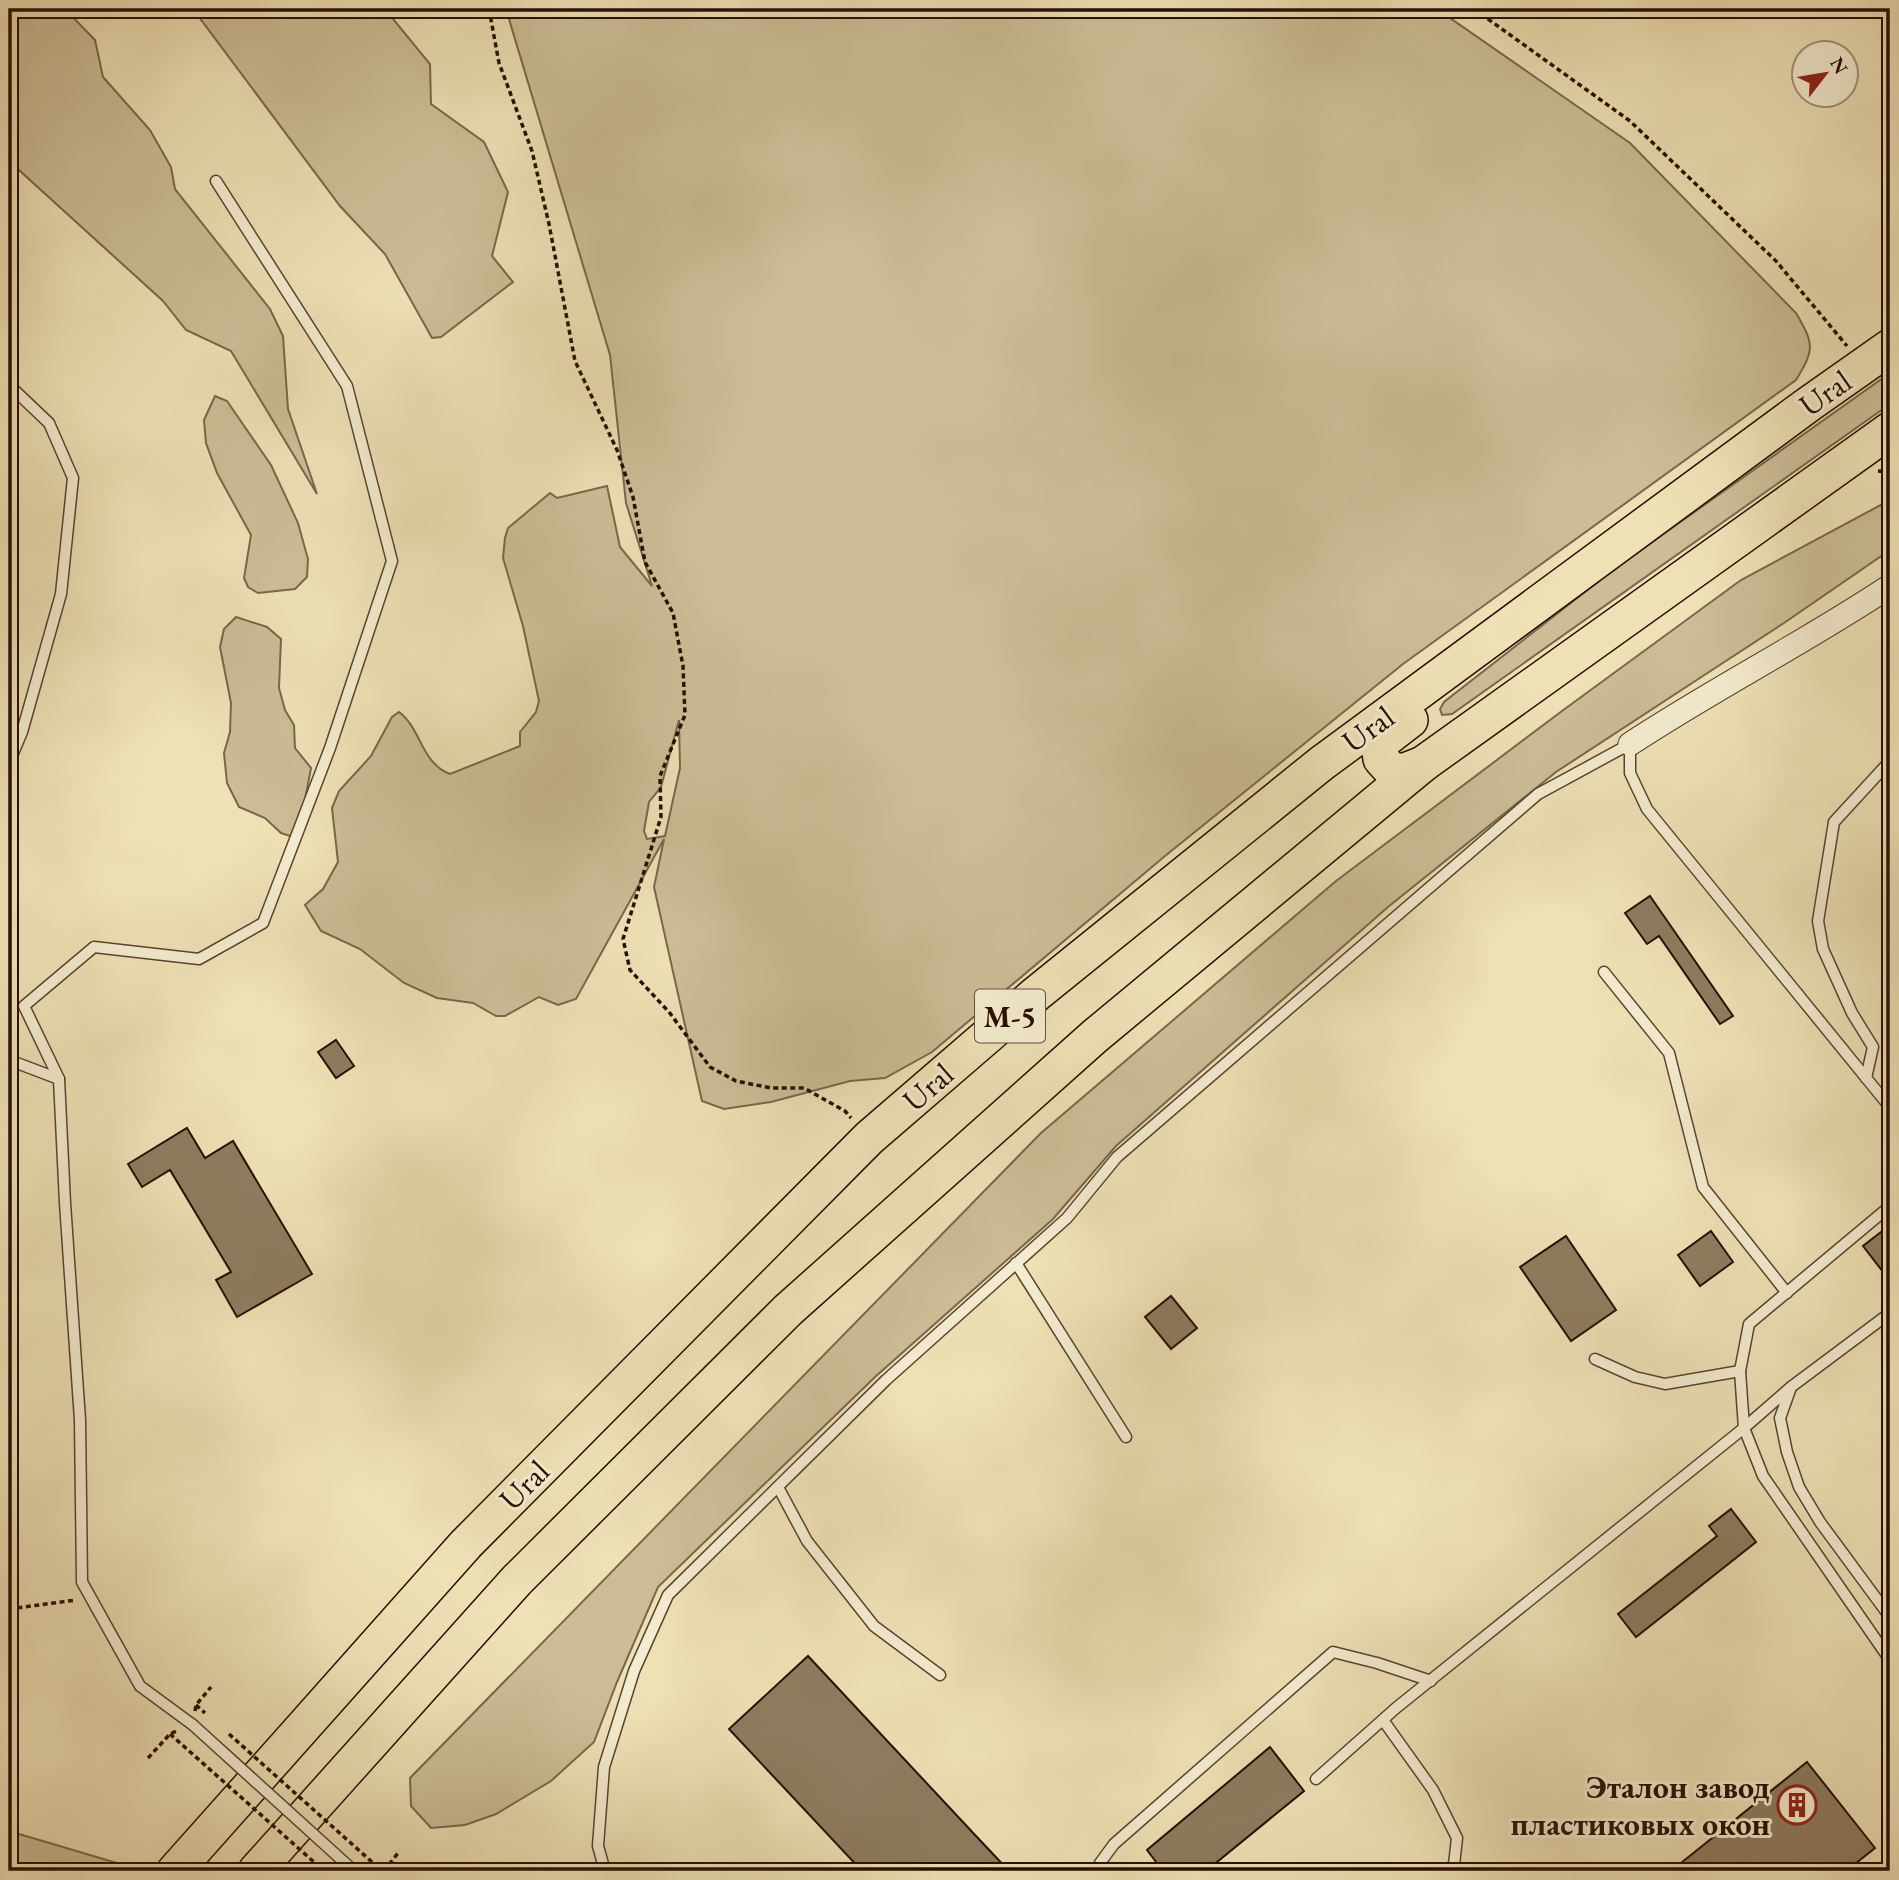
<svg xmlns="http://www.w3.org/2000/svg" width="1899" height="1880" viewBox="0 0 1899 1880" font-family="'EB Garamond',serif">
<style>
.green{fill:#ccbd97;stroke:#7a664c;stroke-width:2;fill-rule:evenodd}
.building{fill:#8e7c60;stroke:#270e02;stroke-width:2}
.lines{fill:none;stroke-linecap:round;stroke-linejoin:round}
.lane-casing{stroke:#59432f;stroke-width:13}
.street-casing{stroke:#59432f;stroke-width:25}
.primary-casing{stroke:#270e02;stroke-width:38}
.path{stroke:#270e02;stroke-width:3.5;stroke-dasharray:5 3.5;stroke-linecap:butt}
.lane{stroke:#f4ecd0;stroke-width:10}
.street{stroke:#f4ecd0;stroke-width:23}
.primary{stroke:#eee1b6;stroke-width:35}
.lane-bridge-casing{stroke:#59432f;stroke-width:13;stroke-linecap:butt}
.path-bridge{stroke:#270e02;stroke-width:3.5;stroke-dasharray:5 3.5;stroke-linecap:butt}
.lane-bridge{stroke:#f4ecd0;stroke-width:10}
.labels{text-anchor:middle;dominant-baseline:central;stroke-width:6;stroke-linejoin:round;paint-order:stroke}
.shield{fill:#f4ecd0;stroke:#645140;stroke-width:2}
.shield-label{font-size:30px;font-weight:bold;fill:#270e02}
.street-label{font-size:32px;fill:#270e02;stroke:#f4ecd0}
.poi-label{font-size:32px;font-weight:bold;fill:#270e02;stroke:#f4ecd0;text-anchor:end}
</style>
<rect width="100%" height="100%" fill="#eee1b6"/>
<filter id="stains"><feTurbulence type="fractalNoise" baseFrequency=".00286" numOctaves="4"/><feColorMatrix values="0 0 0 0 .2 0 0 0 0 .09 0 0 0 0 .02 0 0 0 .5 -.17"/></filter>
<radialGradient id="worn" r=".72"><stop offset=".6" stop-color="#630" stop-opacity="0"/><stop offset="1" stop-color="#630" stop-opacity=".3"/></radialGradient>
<g class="green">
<path d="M9 9H65L95 40 103 77 150 130 171 167 175 189 270 309 283 336 288 409 317 494 231 351 186 330 163 301 9 161Z"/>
<path d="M193 9H385L430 64 431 104 484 142 508 192 492 256 513 282 441 337 432 338 385 254 340 206Z"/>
<path d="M506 9H1437L1630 143 1796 313C1814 344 1815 349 1796 380L1403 664 1165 856 932 1052 885 1078 850 1081 771 1102 724 1109 702 1101 654 887 664 839 576 999 558 1005 539 997 505 1016H496L473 1003 437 998 404 983 360 949 321 931 305 905 323 889 338 862 332 808 339 791 371 756 392 717 399 712C421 728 421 763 450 774L520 746V732L536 712 539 701 523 626 503 558 505 538 508 528 550 493 557 498 607 486 620 547 652 586 626 503 610 355ZM679 720 680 768 665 836 647 839 644 831 649 802 661 787Z"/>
<path d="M1890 373V404L1452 714 1442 715 1440 709 1444 702 1617 567Z"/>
<path d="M215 396 227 401 271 465 298 523 308 559 307 577 295 589 258 593 248 587 244 578 251 535 217 473 206 443 204 420Z"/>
<path d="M1890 500V550L1784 623 1556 772 1388 907 1116 1146 1053 1219 875 1377 658 1587 617 1682 594 1742 551 1781 496 1814 465 1825 431 1828 411 1806 410 1778 1041 1133 1336 881 1562 711 1741 580Z"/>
<path d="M236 617 267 627 281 639 279 688 285 710 294 725 295 748 311 768 301 821 290 836 281 833 265 818 239 807 227 783 224 753 230 732 231 703 220 647 224 629Z"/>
<path d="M9 1831 127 1866 123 1871H9Z"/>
</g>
<g class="building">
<path d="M1650 896 1733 1016 1720 1024 1659 936 1647 944 1625 913Z"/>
<path d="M336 1040 354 1066 336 1078 318 1052Z"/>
<path d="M187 1128 205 1158 233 1141 312 1274 237 1317 216 1280 231 1272 170 1170 142 1187 128 1164Z"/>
<path d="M1890 1225V1281L1863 1246Z"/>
<path d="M1711 1231 1733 1262 1700 1286 1678 1255Z"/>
<path d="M1566 1236 1616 1310 1571 1341 1520 1267Z"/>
<path d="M1171 1296 1197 1328 1171 1349 1145 1317Z"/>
<path d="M1731 1509 1756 1542 1636 1637 1618 1614 1717 1536 1709 1526Z"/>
<path d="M808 1656 976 1836 1009 1871H862L729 1729Z"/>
<path d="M1270 1747 1304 1791 1206 1871H1163L1147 1850Z"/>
<path d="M1807 1762 1875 1848 1846 1871H1671Z"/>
</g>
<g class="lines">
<g class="lane-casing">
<g id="lane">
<path d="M9 385 49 423 73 478 61 594 22 732 9 763"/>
<path d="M1604 972 1669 1053 1703 1187 1787 1293"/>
<path d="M9 1060 59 1079 65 1203 80 1420 82 1582 140 1686 193 1725"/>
<path d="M1866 1078 1873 1047 1852 1013 1823 949 1818 921 1834 822 1890 761"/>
<path d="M59 1079 24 1006 94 947 199 959 263 923 330 748 392 561 347 386 216 181"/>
<path d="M1890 1202 1889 1207 1749 1324 1740 1371 1744 1428 1763 1476 1890 1660"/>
<path d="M1016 1263 1126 1437"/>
<path d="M1595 1359 1635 1377 1665 1384 1740 1371"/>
<path d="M1790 1390 1780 1418 1787 1452 1799 1487 1820 1522 1890 1617"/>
<path d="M778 1487 807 1541 874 1626 940 1675"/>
<path d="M1383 1720 1433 1790 1457 1838 1454 1865 1445 1871"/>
<path d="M1316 1779 1396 1708 1744 1428 1791 1387 1890 1313"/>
<path d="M605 1871 598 1846 604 1767 634 1671 668 1595 886 1380 1067 1218 1117 1157 1538 794 1630 744V773L1647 809 1889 1106 1890 1111"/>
<path d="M1104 1871 1100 1863 1114 1844 1333 1652 1377 1663 1431 1681"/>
</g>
</g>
<g class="street-casing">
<path id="street" d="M1630 744C1715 688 1806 642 1890 586"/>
</g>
<g class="primary-casing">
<g id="primary">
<path d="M1410 720 1379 744 1381 759 1392 771H1405L1423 764"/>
<path d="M175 1871 466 1544 869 1138 1036 994 1322 763 1809 404 1890 347"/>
<path d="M256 1871 517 1580 788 1310 1095 1036 1423 764 1890 430"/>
</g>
</g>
<g class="path">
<path d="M489 9 499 63 532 151 549 224 575 361 617 450 633 497 645 562 673 613 683 666 685 715 660 776 661 817 623 939 630 970 669 1012 710 1067 736 1081 771 1088H804L845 1111 851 1118"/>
<path d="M1474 9 1630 121 1776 261 1847 346"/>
<path d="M1878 471 1890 472"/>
<path d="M9 1609 76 1600"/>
<path d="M195 1711 196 1705 211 1687"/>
<path d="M148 1758 170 1734 177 1731"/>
<path d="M384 1871 398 1853"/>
</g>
<use href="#lane" class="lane"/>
<use href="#street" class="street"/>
<use href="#primary" class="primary"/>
<g class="lane-bridge-casing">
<path id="lane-bridge" d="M193 1725 354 1871"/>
</g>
<g class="path-bridge">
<path d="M196 1705 205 1713"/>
<path d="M170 1734 324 1871"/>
<path d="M229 1734 382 1871"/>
</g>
<use href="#lane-bridge" class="lane-bridge"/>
</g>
<defs>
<g id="building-ring" transform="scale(2.0125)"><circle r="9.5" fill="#f4ecd0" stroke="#8f2418" stroke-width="1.5"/><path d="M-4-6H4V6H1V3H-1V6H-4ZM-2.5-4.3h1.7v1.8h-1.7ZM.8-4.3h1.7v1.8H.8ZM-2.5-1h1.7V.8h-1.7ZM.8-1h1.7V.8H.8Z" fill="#8f2418"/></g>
</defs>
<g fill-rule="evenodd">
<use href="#building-ring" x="1797" y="1805"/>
</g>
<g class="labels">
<rect class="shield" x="975" y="989.5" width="70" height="53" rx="5"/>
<g class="shield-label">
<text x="1010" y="1016">М-5</text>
</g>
<g class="street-label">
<text transform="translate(1825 393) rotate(-35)">Ural</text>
<text transform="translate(1368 729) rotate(-36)">Ural</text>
<text transform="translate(928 1087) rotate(-41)">Ural</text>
<text transform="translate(524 1485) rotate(-45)">Ural</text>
</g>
<g class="poi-label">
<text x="1770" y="1787">Эталон завод<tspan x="1770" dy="37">пластиковых окон</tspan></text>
</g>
</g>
<rect width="1899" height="1880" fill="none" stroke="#eee1b6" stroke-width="35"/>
<rect x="10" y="10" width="1878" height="1859" fill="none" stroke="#270e02" stroke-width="3.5"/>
<rect x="18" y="18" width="1864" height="1845" fill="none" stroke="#270e02" stroke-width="2"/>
<g transform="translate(1825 74) rotate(59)"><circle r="33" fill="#f4ecd0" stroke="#a2937e" stroke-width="2"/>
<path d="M0-5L12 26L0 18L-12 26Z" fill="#8f2418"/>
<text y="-10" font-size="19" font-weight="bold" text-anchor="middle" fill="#270e02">N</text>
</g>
<rect width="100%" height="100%" filter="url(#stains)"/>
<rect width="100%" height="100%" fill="url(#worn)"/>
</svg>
